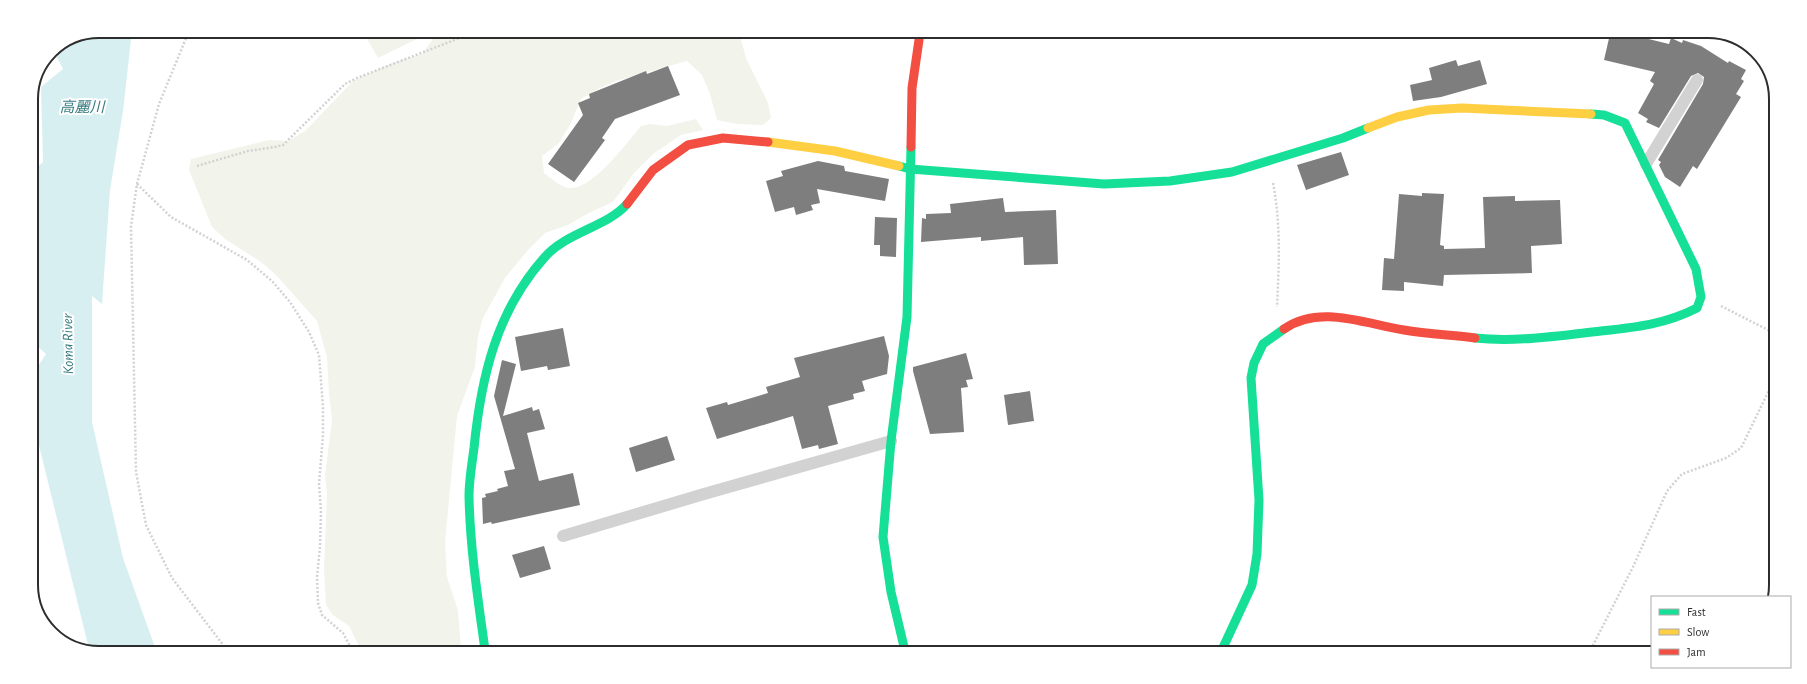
<svg xmlns="http://www.w3.org/2000/svg" width="1807" height="684" viewBox="0 0 1807 684" font-family="'Alegreya Sans','Noto Sans JP',sans-serif">
<style>
.green{fill:#f2f4eb}
.water{fill:#d7eff1}
.building{fill:#7e7e7e}
.lines{fill:none;stroke-linecap:round;stroke-linejoin:round}
.path{stroke:#d2d2d2;stroke-width:2.5;stroke-dasharray:2 2;stroke-linecap:butt}
.lane{stroke:#d2d2d2;stroke-width:12}
.fast{stroke:#16e098;stroke-width:9}
.slow{stroke:#ffcf43;stroke-width:9}
.jam{stroke:#f24e42;stroke-width:9}
.labels{text-anchor:middle;dominant-baseline:central;stroke-width:4;stroke-linejoin:round;paint-order:stroke}
.water-label{font-size:15px;font-style:italic;fill:#387c82;stroke:#fff}
.rim{fill:none;stroke:#2d2d2d;stroke-width:2}
</style>
<rect width="100%" height="100%" fill="#fff"/>
<g class="green">
<path d="M363 32H431L378 58Z"/>
<path d="M438 32H739L746 58 768 103 771 118 763 125 737 124 717 120 710 94 702 75 687 61 616 81 600 88 581 99 571 123 559 143 542 156 544 173C551 178 558 185 565 187 589 196 627 142 641 126L650 124 667 126 696 119 703 130 681 135 653 154 634 173 613 202 589 213 568 225 545 233 528 250 505 278 483 318 478 336 475 367 457 416 445 542 447 577 458 610 461 650H361L349 626 333 615 326 605 324 568 327 494 325 475 332 420 329 394 327 357 317 321 276 275 261 262 225 239 212 227 189 170 191 159 269 140 288 141 305 131 353 81 392 63 422 54Z"/>
</g>
<path class="water" d="M99 31H132L123 111 110 190 102 304 92 296V422L123 558 156 650 89 649 34 425 33 374 46 354 31 340V267L33 265 31 262V173L43 162 41 87 63 69 53 50 73 36Z"/>
<g class="building">
<path d="M1610 34H1628L1669 44 1671 38 1682 43 1683 40 1701 46 1728 63 1729 61 1746 70 1741 79 1744 81 1736 94 1741 97 1697 169 1693 166 1680 187 1665 177 1659 165 1661 162 1658 160 1703 84 1704 77 1698 73 1691 76 1659 128 1646 122 1648 119 1638 113 1654 84 1650 81 1655 72 1604 60Z"/>
<path d="M1456 60 1458 66 1480 60 1487 84 1441 97 1413 101 1410 85 1432 80 1429 68Z"/>
<path d="M668 66 680 95 615 119 602 138 605 140 574 182 548 164 583 115 578 103 590 98 589 94 646 71 647 74Z"/>
<path d="M1341 152 1349 175 1306 190 1297 165Z"/>
<path d="M818 161 844 166 845 171 889 179 885 201 817 189 820 203 811 205 813 210 796 215 794 207 775 212 766 181 783 176 781 171Z"/>
<path d="M1422 193 1444 194 1440 245 1444 246V249L1485 248 1483 197 1515 196V201L1560 200 1562 244 1531 246 1532 273 1444 275 1443 286 1404 282V291L1382 290 1384 258 1394 259 1399 194 1422 196Z"/>
<path d="M1003 198 1005 212 1056 210 1058 264 1024 265 1023 237 981 241V237L921 242 922 218 926 219V214L951 213 950 204Z"/>
<path d="M875 217 897 218 896 257 880 256V245H874Z"/>
<path d="M563 328 570 366 548 370 547 366 521 371 515 337Z"/>
<path d="M884 336 889 356 887 374 862 381 865 391 853 394 854 399 828 406 838 444 819 449 818 445 802 449 793 416 717 439 706 408 727 402 728 405 768 393 766 387 800 377 794 358Z"/>
<path d="M966 353 973 379 966 380 968 387 961 388 964 432 930 434 913 371V367Z"/>
<path d="M502 360 516 364 503 416 532 407 533 411 539 409 545 429 527 433 539 481 573 473 580 505 492 524 491 522 483 524 482 498 486 497 485 494 498 491 497 489 508 486 504 471 515 469 494 396Z"/>
<path d="M1030 391 1034 421 1008 425 1004 395Z"/>
<path d="M667 436 675 460 636 472 629 448Z"/>
<path d="M544 546 551 569 520 578 512 555Z"/>
</g>
<g class="lines">
<g class="path">
<path d="M189 31 159 104 137 184 131 226 136 472 146 525 172 578 227 650"/>
<path d="M197 166 248 151 275 147 283 145 345 84 357 78 475 32"/>
<path d="M1273 183C1281 224 1279 266 1277 307"/>
<path d="M137 184 171 217 247 260 272 281 290 302 309 332 319 355 323 407V435L319 484 321 511 320 547 317 577 318 603 322 615 343 633 352 650"/>
<path d="M1721 306 1774 333"/>
<path d="M1589 653 1633 567 1667 491 1682 474 1726 458 1741 448 1774 380"/>
</g>
<g class="lane">
<path d="M1646 164 1697 80"/>
<path d="M563 536 704 494 891 441"/>
</g>
<g class="fast">
<path d="M899 166 910 169 1104 184 1170 181 1232 172 1343 138 1368 128"/>
<path d="M1475 338C1512 342 1548 337 1584 333 1625 328 1660 327 1697 308L1701 297 1696 269 1625 123 1604 115 1591 114"/>
<path d="M485 650C478 599 470 548 469 496 469 480 472 464 474 448 481 378 496 312 544 258 566 232 607 227 627 204"/>
<path d="M905 651 891 592 883 537 891 441 907 317 911 147"/>
<path d="M1221 652 1252 585 1257 554 1259 500 1251 378 1254 363 1263 344 1284 329"/>
</g>
<g class="slow">
<path d="M1368 128 1397 117 1429 110 1462 108 1591 114"/>
<path d="M768 142 835 151 899 166"/>
</g>
<g class="jam">
<path d="M911 147 912 88 920 33"/>
<path d="M627 204 653 170 688 145 723 138 768 142"/>
<path d="M1284 329C1320 304 1365 324 1404 330 1427 334 1451 335 1475 338"/>
</g>
</g>
<g class="labels">
<g class="water-label">
<text x="82" y="107">高麗川</text>
<text transform="translate(68 344) rotate(-91)">Koma River</text>
</g>
</g>
<path d="M0 0H1807V684H0ZM99 38H1708A61 61 0 0 1 1769 99V585A61 61 0 0 1 1708 646H99A61 61 0 0 1 38 585V99A61 61 0 0 1 99 38Z" fill="#fff" fill-rule="evenodd"/>
<path class="rim" d="M99 38H1708A61 61 0 0 1 1769 99V585A61 61 0 0 1 1708 646H99A61 61 0 0 1 38 585V99A61 61 0 0 1 99 38Z"/>
<rect x="1651" y="596" width="140" height="72" fill="#ffffff" stroke="#ababab"/>
<rect x="1659" y="609" width="20" height="6" fill="#16e098" stroke="#ababab"/>
<text x="1687" y="616" font-size="12" fill="#2d2d2d">Fast</text>
<rect x="1659" y="629" width="20" height="6" fill="#ffcf43" stroke="#ababab"/>
<text x="1687" y="636" font-size="12" fill="#2d2d2d">Slow</text>
<rect x="1659" y="649" width="20" height="6" fill="#f24e42" stroke="#ababab"/>
<text x="1687" y="656" font-size="12" fill="#2d2d2d">Jam</text>
</svg>
